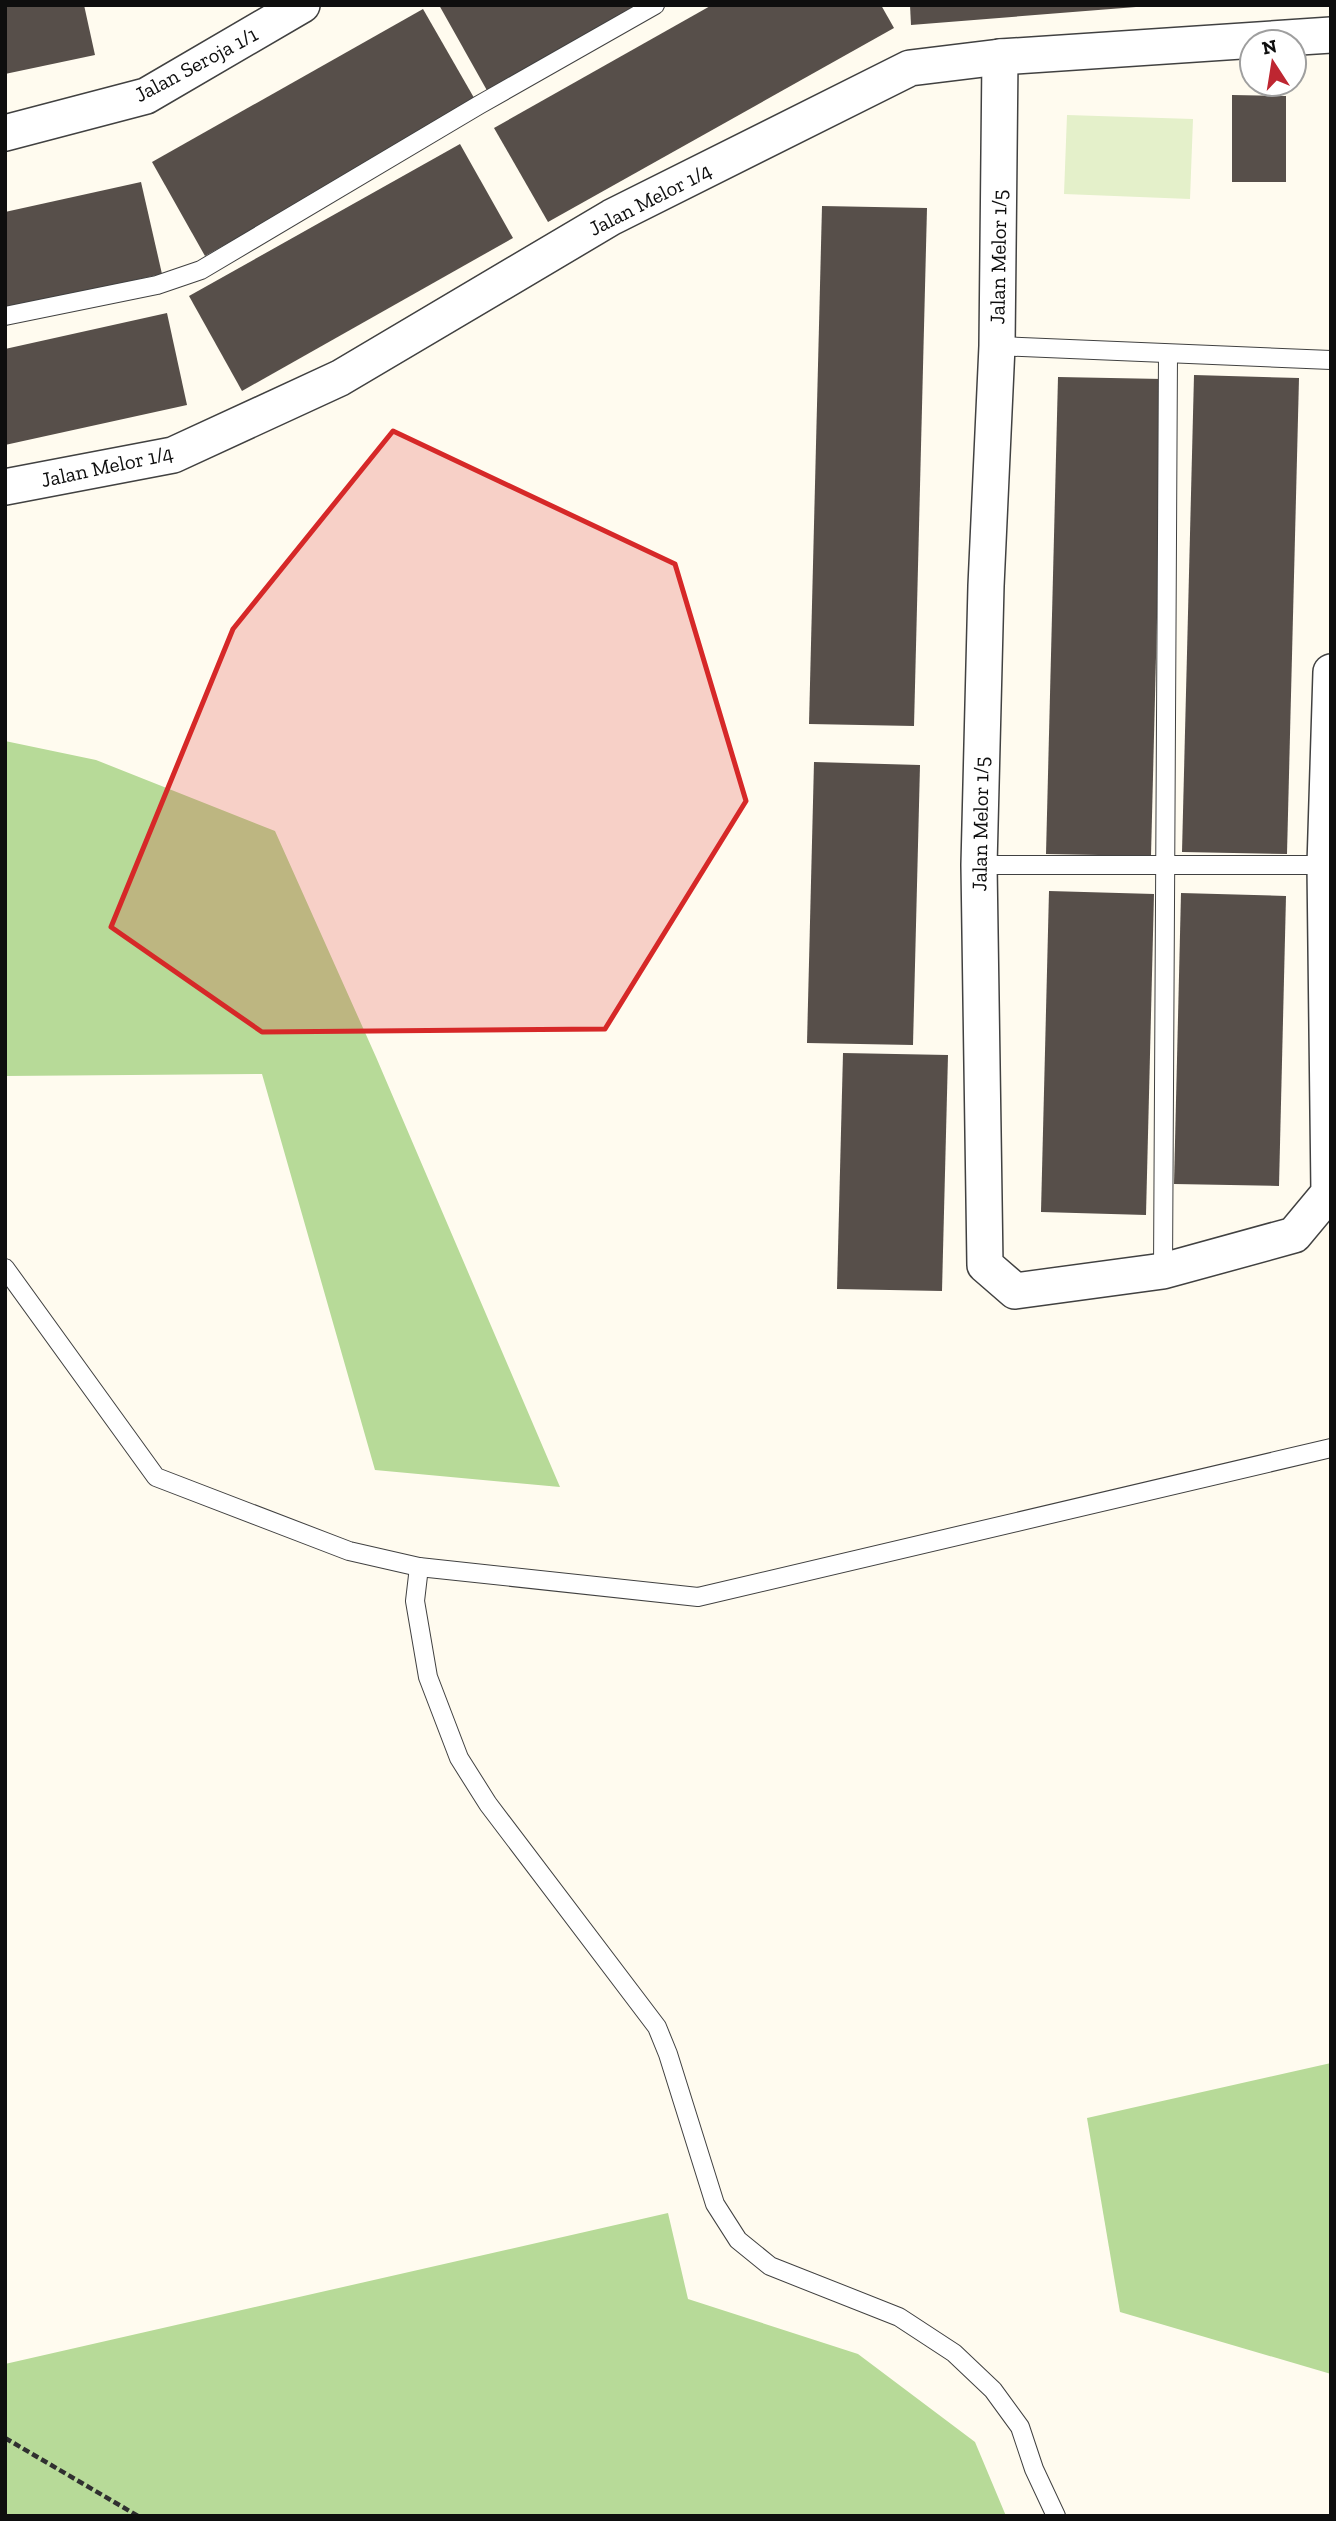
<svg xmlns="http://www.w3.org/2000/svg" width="1336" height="2521" viewBox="0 0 1336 2521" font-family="'Zilla Slab',serif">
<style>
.forest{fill:#b7da98}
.pitch{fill:#e4f0ca}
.building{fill:#574f4a}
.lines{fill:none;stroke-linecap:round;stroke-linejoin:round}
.service-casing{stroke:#414141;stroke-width:20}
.minor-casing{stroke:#414141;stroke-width:38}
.path{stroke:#303030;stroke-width:4.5;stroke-dasharray:7 3.5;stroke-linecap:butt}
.service{stroke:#fff;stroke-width:18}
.minor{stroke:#fff;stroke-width:35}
.marked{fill:#d62828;fill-opacity:0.2;stroke:#d62828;stroke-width:5;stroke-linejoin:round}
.labels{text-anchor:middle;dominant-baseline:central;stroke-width:7;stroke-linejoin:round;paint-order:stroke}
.street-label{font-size:21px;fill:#0e0e0e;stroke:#fff}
</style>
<rect width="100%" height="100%" fill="#fffbef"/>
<g class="forest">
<path d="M5 741 96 760 275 831 376 1057 560 1487 375 1470 262 1074 5 1076Z"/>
<path d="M1331 2063V2374L1120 2312 1087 2118Z"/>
<path d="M668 2213 688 2299 858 2354 975 2442 1006 2516H5V2364Z"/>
</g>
<path class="pitch" d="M1067 115 1193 119 1190 199 1064 194Z"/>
<g class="building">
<path d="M5 5H84L95 55 5 74Z"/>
<path d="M439 5H646L489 94Z"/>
<path d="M712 5H881L894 28 548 222 494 128Z"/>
<path d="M910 5H1136V7L911 25Z"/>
<path d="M423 9 477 103 205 256 152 162Z"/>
<path d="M1232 95 1286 96V182H1232Z"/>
<path d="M460 144 513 238 242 391 189 296Z"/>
<path d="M141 182 162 274 5 309V212Z"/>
<path d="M822 206 927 208 914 726 809 724Z"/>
<path d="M167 313 187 405 5 445V349Z"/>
<path d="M1194 375 1299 378 1287 854 1182 852Z"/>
<path d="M1058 377 1163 379 1151 856 1046 854Z"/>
<path d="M814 762 920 765 913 1045 807 1043Z"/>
<path d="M1049 891 1154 894 1146 1215 1041 1212Z"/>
<path d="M1181 893 1286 896 1279 1186 1174 1184Z"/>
<path d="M843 1053 948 1055 942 1291 837 1289Z"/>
</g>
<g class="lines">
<g class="service-casing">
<g id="service">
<path d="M5 316 157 285 201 270 479 105 655 5"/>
<path d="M997 346 1331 360"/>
<path d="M979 865H1325"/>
<path d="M5 1268 156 1477 349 1551 419 1567 698 1597 1331 1448"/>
<path d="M1163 1271 1168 354"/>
<path d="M419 1567 415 1601 428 1677 459 1758 488 1804 657 2027 668 2054 715 2204 738 2240 770 2266 899 2317 954 2353 993 2390 1020 2427 1034 2469 1056 2516"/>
</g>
</g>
<g class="minor-casing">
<g id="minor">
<path d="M1000 57 997 346 986 586 979 865 985 1265 1015 1291 1163 1271 1294 1235 1329 1193 1325 865 1331 672"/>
<path d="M5 133 146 96 302 5"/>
<path d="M5 487 173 455 340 378 612 217 910 68 1000 57 1331 35"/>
</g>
</g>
<path class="path" d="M5 2438 138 2516"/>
<use href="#service" class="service"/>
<use href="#minor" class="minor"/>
</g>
<path class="marked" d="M393 431 675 564 746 801 605 1029 262 1032 111 927 233 629Z"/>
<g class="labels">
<g class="street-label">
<text transform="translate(196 64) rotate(-28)">Jalan Seroja 1/1</text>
<text transform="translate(650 199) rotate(-27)">Jalan Melor 1/4</text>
<text transform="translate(998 257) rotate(-89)">Jalan Melor 1/5</text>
<text transform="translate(107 466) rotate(-12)">Jalan Melor 1/4</text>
<text transform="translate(980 824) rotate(-89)">Jalan Melor 1/5</text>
</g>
</g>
<rect width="1336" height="2521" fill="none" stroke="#0e0e0e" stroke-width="14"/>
<g transform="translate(1273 63) rotate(348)"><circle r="33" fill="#ffffff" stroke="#9f9f9f" stroke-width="2"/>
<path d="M0-5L12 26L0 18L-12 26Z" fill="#be2631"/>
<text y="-10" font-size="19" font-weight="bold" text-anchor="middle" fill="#0e0e0e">N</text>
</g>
</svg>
